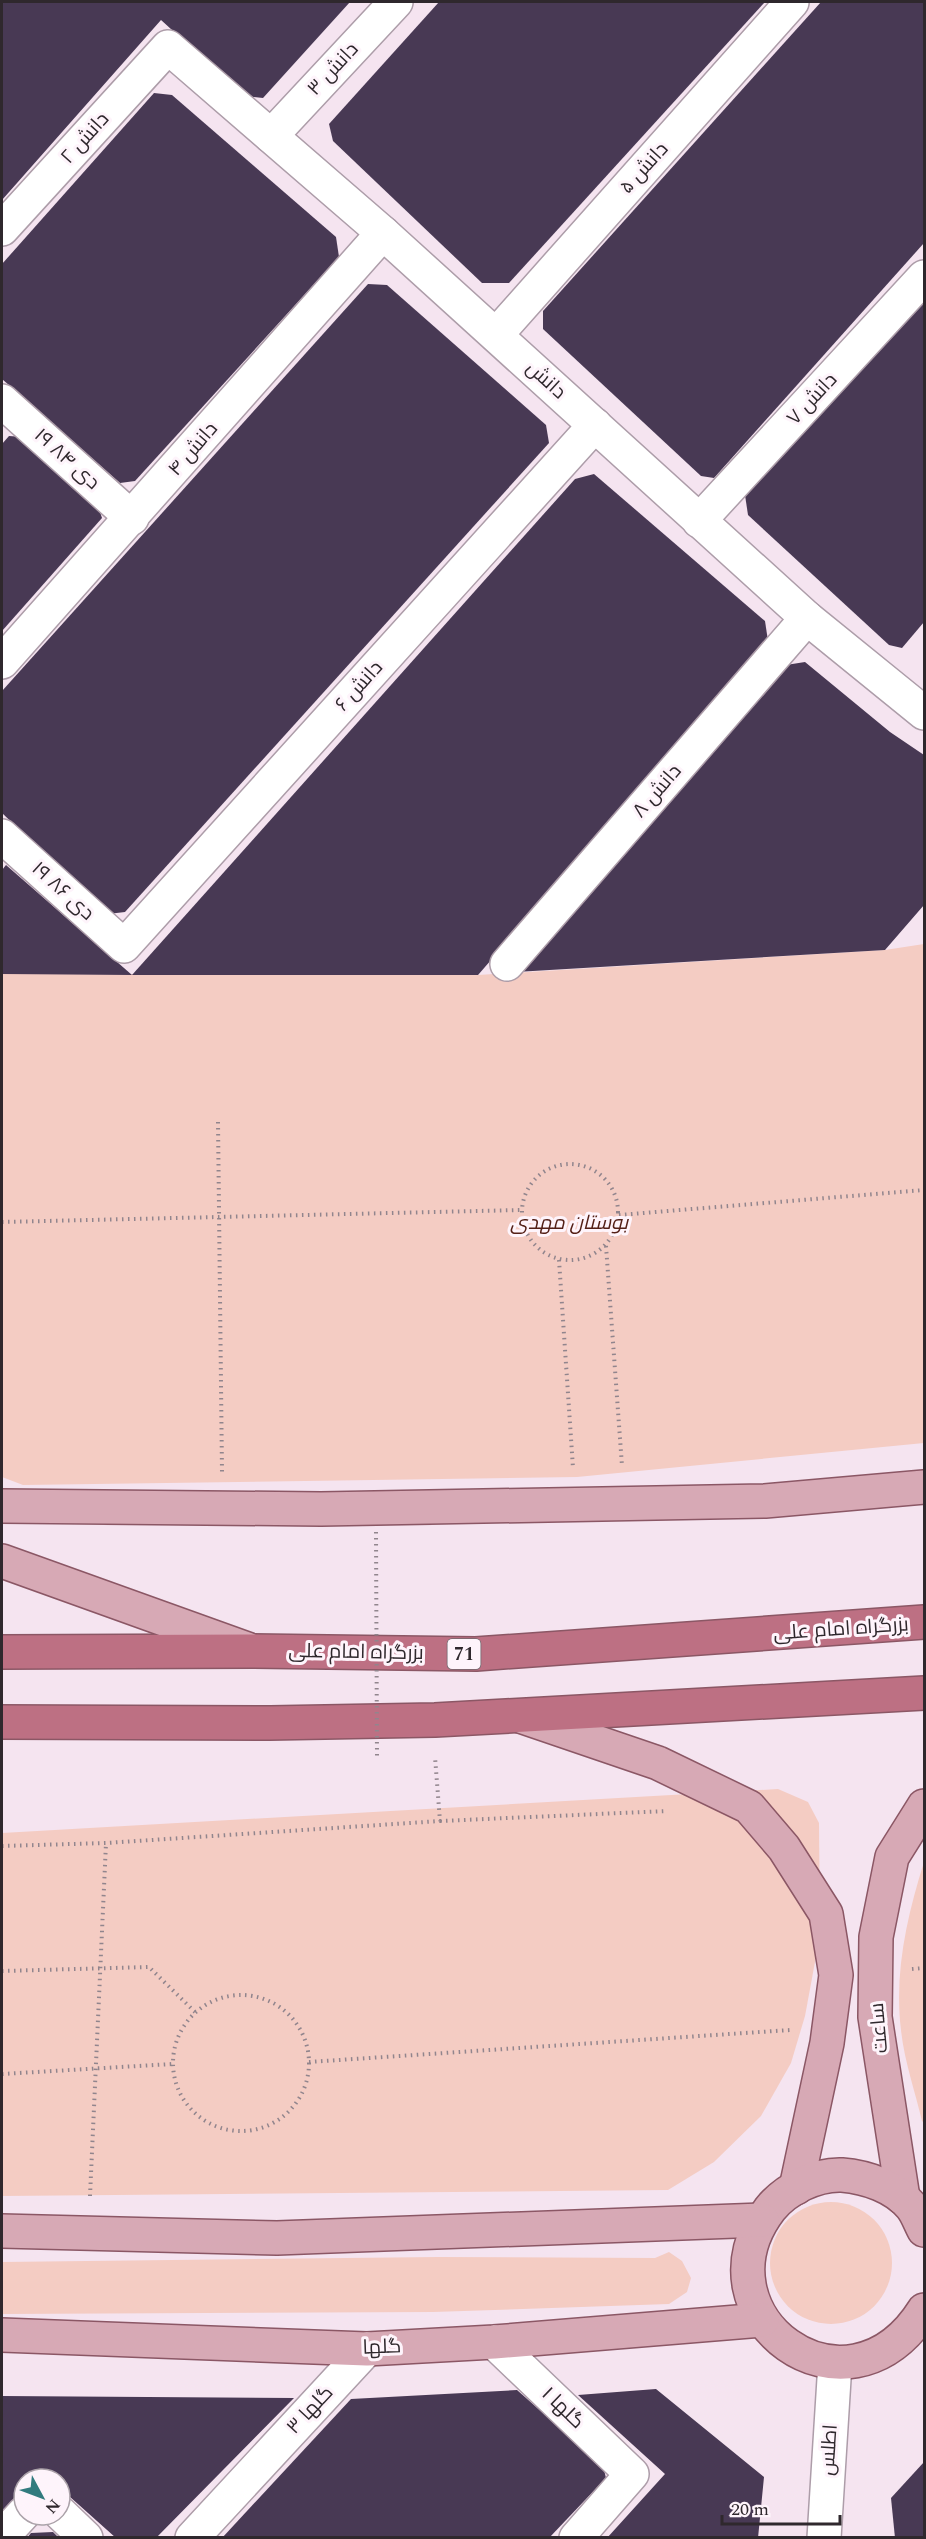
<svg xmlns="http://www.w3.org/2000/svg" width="926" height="2539" viewBox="0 0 926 2539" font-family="Spectral,Cairo,serif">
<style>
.green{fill:#f4ccc3}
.building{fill:#483954}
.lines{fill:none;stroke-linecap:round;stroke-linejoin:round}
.minor-casing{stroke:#ad9da9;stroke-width:36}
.major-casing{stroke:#8b5765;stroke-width:36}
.highway-casing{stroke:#8b5765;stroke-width:36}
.path{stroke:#91858d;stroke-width:4;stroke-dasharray:1.5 4.5;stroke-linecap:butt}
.minor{stroke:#fff;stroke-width:33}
.major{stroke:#d7a9b5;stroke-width:33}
.highway{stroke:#bd7083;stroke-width:33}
.path-bridge{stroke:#91858d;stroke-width:4;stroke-dasharray:1.5 4.5;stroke-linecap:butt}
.labels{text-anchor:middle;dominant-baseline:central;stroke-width:6;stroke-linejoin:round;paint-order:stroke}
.shield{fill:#fef4fb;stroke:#6d656b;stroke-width:1.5}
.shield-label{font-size:18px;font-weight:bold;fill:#2f282d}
.street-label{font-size:20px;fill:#2f282d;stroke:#fef4fb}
.park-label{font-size:20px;font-style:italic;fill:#542017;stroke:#fef4fb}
</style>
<rect width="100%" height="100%" fill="#f5e4f0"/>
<g class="green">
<path d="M924 944V1443L577 1477 23 1485 2 1477V974L478 975 885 950Z"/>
<path d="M778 1789 808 1802 819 1823 820 1935 805 2016 791 2063 761 2116 714 2162 668 2190 2 2196V1833Z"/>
<path d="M924 1862V2123L922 2121C915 2091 904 2060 901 2030 894 1973 907 1916 924 1862Z"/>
<circle cx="831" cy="2263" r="61"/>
<path d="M669 2252 682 2261 691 2278 687 2292 669 2304 433 2312 2 2314V2262L438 2257 655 2258Z"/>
</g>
<g class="building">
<path d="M2 2H350L263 98 245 96 161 20 2 200Z"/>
<path d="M439 2H765L509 283H482L333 141 329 124Z"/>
<path d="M821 2H924V243L714 478 701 476 543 329V311Z"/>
<path d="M154 93 172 95 336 237 339 257 135 481 120 483 2 379V264Z"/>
<path d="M368 284 387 285 546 425 549 443 125 912 108 914 2 813V691Z"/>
<path d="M924 298V622L902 648 889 645 748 515 745 495Z"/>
<path d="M9 436 23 437 97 503 102 518 2 631V444Z"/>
<path d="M594 474 765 621 768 641 478 975H132L575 479Z"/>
<path d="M805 662 890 732 924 755V905L885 950 516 972 786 665Z"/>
<path d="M6 865 132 975 2 974V870Z"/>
<path d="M656 2389 764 2477 758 2538H607L665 2474 578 2395Z"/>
<path d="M517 2390 603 2466 606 2478 549 2538H222L351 2399Z"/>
<path d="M2 2396 294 2398 156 2538H116L60 2488V2479H50L45 2475 40 2479H24V2496L2 2518Z"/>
<path d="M924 2462V2538H895L891 2498Z"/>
<path d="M53 2532 59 2538H27L31 2533Z"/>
</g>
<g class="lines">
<g class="minor-casing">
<g id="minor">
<path d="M271 136 396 2"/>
<path d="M2 229 168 47 383 233 807 618 924 713"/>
<path d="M496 335 792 2"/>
<path d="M2 401 132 518"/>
<path d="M699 521 924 277"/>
<path d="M2 662 383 233"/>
<path d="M2 836 124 946 595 425"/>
<path d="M507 964 807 618"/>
<path d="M494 2342 632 2474 576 2538"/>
<path d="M60 2513 86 2538"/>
<path d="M2 2537 24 2513"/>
<path d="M192 2538 367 2349"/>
<path d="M824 2538 835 2363"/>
</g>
</g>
<g class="major-casing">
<g id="major">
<path d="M2 1506 321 1509 765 1501 924 1487"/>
<path d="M2 1561 247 1649"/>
<path d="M520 1716 658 1763 749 1807 784 1848 826 1914 836 1975 827 2043 796 2188"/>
<path d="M903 2198 875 2017 876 1937 892 1857 924 1806"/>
<path d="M924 2230C920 2223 917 2213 911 2206 895 2187 867 2177 842 2175 816 2174 786 2189 770 2209 690 2314 846 2433 924 2310"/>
<path d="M2 2231 277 2238 762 2220"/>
<path d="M2 2335 367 2349 494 2342 762 2320"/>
</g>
</g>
<g class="highway-casing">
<g id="highway">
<path d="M2 1652 252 1651 476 1654 924 1622"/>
<path d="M2 1722 270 1723 435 1720 924 1693"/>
</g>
</g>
<g class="path">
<path d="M218 1122 222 1472"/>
<circle cx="570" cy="1212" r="48"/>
<path d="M619 1215 924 1190"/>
<path d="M2 1222 521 1210"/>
<path d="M606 1246 622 1466"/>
<path d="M559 1260 573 1468"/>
<path d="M440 1821 667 1811"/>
<path d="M2 1846 106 1843 440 1821 435 1757"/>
<path d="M912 1969 924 1968"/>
<path d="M2 1971 149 1967 195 2012"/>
<circle cx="241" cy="2063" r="68"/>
<path d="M309 2062 790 2030"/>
<path d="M2 2074 172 2064"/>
<path d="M90 2196 106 1843"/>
</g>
<use href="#minor" class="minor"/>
<use href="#major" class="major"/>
<use href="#highway" class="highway"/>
<path class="path-bridge" d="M376 1532 377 1758"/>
</g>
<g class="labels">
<rect class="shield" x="447.5" y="1639" width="33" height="30" rx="4.5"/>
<g class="shield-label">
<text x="464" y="1654">71</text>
</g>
<g class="street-label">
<text transform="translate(333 69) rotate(-47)">دانش ۳</text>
<text transform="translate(85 138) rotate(-48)">۲ دانش</text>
<text transform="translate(644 168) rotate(-48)">دانش ۵</text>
<text transform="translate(546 380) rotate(42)">دانش</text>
<text transform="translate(812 399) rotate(-47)">دانش ۷</text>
<text transform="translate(193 449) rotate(-49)">دانش ۴</text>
<text transform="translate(67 459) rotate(42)">۱۹ دی ۸۴</text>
<text transform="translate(359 686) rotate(-48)">۶ دانش</text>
<text transform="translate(657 791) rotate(-49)">دانش ۸</text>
<text transform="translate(63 891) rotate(42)">۱۹ دی ۸۶</text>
<text transform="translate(841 1629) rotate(-4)">بزرگراه امام علی</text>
<text transform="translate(356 1652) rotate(1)">بزرگراه امام علی</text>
<text transform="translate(879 2028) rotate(-95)">ساعت</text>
<text transform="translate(382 2347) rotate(-2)">گلها</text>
<text transform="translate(563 2408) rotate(44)">گلها ۱</text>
<text transform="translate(310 2410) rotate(-47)">گلها ۳</text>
<text transform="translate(829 2450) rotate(-86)">اطلس</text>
</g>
<g class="park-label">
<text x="569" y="1223">بوستان مهدی</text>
</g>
</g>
<rect width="926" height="2539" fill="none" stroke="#2f282d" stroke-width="6"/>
<g transform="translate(42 2497) rotate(131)"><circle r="28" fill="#fef4fb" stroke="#aba2a9" stroke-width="1.5"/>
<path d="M0-4.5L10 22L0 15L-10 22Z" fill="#327b7e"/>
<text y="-9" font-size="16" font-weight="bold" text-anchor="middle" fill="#2f282d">N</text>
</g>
<path d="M722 2515v9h118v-9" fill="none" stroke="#2f282d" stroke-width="3"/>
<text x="731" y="2515" font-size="18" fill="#2f282d" stroke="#fef4fb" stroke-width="4.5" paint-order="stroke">20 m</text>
</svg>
